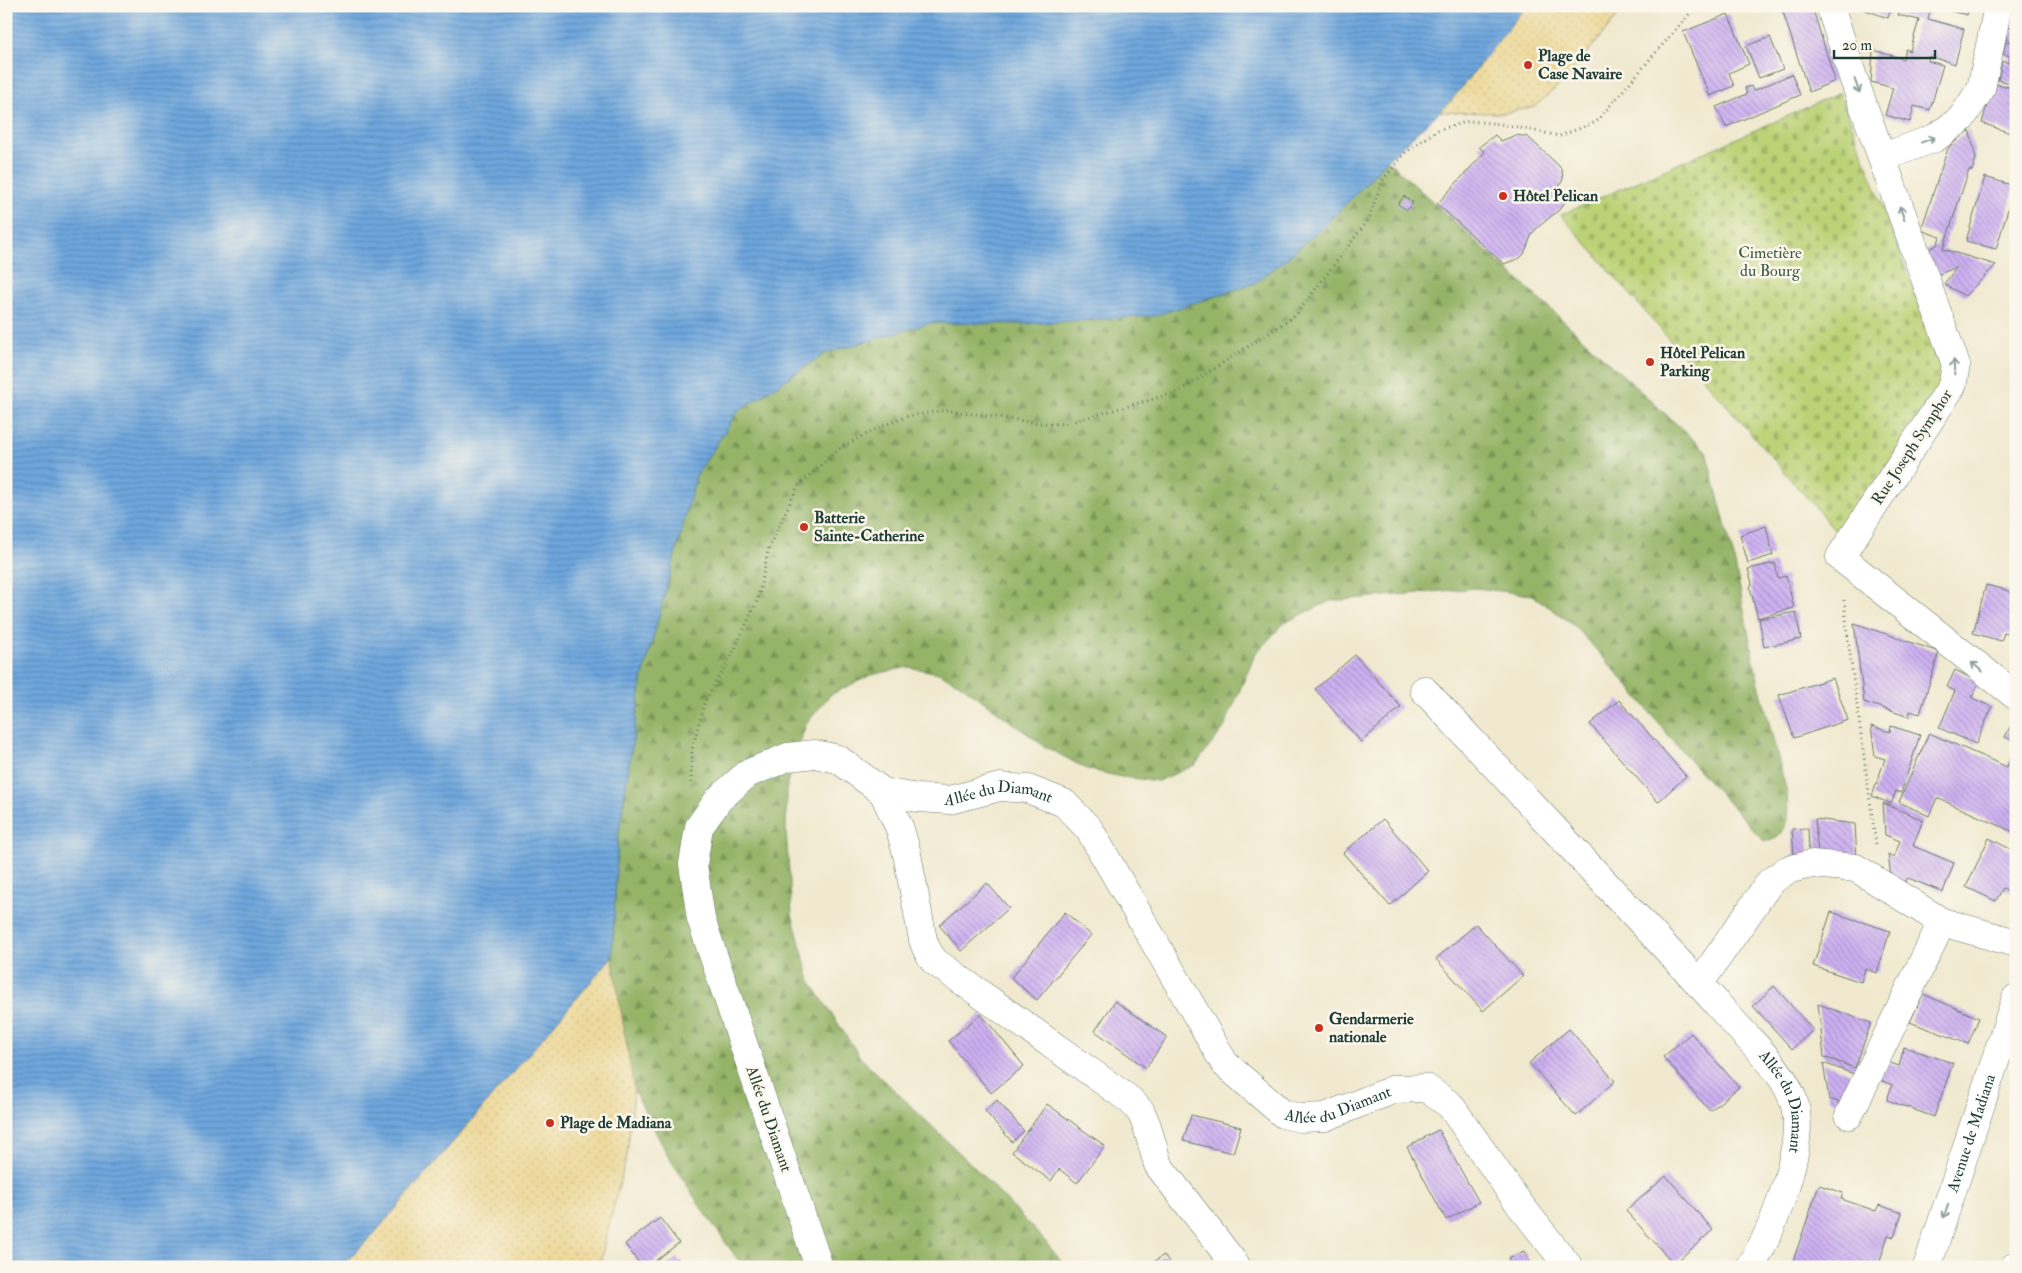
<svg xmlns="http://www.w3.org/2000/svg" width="2022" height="1273" viewBox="0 0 2022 1273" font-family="'IM FELL Double Pica',serif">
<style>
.forest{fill:url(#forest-firs);stroke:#5a784e}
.sand{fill:url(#sand-dots);stroke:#868c69}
.cemetery{fill:url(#cemetery-stones);stroke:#6e8855}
.water{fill:url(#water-rules);stroke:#467288}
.building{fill:url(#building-back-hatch)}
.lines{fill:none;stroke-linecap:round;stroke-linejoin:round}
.street-casing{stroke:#68796a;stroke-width:29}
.secondary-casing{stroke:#68796a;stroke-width:29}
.primary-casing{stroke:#68796a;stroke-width:29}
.path{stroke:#68796a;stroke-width:3;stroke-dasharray:1 4;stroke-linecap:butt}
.street{stroke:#fff;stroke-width:28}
.secondary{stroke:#fff;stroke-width:28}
.primary{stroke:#fff;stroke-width:28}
.oneway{stroke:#8f9e9a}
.poi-dot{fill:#c8321e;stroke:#fbf7ec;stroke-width:2}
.labels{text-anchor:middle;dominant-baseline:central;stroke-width:5;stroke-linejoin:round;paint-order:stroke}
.poi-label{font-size:16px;font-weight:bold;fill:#1f3d34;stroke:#fbf7ec;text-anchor:start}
.park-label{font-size:16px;fill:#3e5b41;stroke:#fbf7ec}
.street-label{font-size:16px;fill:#1f3d34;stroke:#fbf7ec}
</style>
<defs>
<pattern id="forest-firs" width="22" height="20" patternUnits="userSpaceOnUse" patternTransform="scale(1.25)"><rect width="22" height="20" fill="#95b467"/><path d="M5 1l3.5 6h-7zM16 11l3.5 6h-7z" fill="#799456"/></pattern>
<pattern id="sand-dots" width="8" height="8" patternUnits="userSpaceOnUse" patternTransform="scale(1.25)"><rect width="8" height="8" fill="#eeda9e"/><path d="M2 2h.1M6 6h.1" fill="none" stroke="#ccbc89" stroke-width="1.8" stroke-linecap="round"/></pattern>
<pattern id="cemetery-stones" width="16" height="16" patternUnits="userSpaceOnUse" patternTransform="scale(1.25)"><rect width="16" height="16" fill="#bcd276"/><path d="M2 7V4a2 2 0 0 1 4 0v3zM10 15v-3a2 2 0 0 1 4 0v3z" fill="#a1b567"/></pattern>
<pattern id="water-rules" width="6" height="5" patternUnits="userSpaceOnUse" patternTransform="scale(1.25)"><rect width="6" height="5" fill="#6ea6dd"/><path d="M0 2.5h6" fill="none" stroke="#5a88b4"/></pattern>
<pattern id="building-back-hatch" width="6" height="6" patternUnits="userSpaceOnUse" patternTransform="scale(1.25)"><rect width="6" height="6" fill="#cdb0f2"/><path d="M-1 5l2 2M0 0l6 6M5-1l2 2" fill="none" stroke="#a690c5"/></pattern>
</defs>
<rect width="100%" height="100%" fill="#fbf7ec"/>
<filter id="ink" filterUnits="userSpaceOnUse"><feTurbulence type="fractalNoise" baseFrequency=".02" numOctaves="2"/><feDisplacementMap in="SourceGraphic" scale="10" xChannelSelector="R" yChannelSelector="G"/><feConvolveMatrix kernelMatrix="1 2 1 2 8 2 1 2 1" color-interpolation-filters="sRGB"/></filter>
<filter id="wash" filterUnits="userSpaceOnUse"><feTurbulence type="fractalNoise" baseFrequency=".0096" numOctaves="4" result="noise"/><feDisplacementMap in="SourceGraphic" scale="20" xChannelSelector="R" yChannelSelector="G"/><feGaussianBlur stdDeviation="1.12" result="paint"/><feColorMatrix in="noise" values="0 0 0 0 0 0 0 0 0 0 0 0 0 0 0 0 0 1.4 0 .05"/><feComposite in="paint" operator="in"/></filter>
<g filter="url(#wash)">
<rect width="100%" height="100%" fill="#f0e9cf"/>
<path class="forest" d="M1387 160 1706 451 1733 554 1756 672 1787 793C1788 815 1791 837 1764 841L1757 834 1678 747 1627 684 1573 624 1532 595 1476 588 1330 601 1284 623 1255 654 1224 728 1195 765 1158 781 1121 777 1087 769 1044 746 960 684 939 673 908 667 871 675 830 695 806 724 787 783 786 831 792 914 810 981 860 1057 973 1166 1044 1240 1066 1267H743L702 1209 667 1154 634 1090 612 957 618 838 642 680 696 476 738 411 826 353 930 323 1024 324 1206 300 1255 283 1290 256 1361 189Z"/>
<g class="sand">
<path d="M1526 6H1626L1564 81 1534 107 1504 113 1440 112Z"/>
<path d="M612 957 634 1090 627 1155 604 1244 601 1267H340L372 1236Z"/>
</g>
<path class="cemetery" d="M1840 93 1946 376 1842 538 1561 215Z"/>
<path class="water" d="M6 6H1526L1451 101 1387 160 1361 189 1324 226 1290 256 1255 283 1154 316 1024 324 930 323 826 353 738 411 696 476 642 680 618 838 612 957 372 1236 340 1267H6Z"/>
<g id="blocks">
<g class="building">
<path d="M1781 6H1812L1835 81 1809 92Z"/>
<path d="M1854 6H1892L1888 18Z"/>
<path d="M1901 6H1931L1928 19 1964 29 1955 64 1929 56 1928 61 1943 65 1930 110 1914 106 1910 122 1885 115 1893 88 1871 82 1873 50 1903 59 1906 49 1910 51 1919 20 1898 15Z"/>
<path d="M1948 6H1969L1967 15 1950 11Z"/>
<path d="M1728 14 1749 64 1729 73 1734 86 1710 96 1683 32Z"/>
<path d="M2008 27 2016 30V44L2006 39Z"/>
<path d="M1770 37 1783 69 1759 78 1746 46Z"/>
<path d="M2006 41 2016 45V84L1998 80 2002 61 2009 63 2010 56 2003 54Z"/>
<path d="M1792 74 1800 95 1726 127 1716 107 1747 94 1745 88 1751 86 1753 91Z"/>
<path d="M1993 83 2016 89V135L1982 123Z"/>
<path d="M1969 129 1976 158 1972 171 1969 170 1943 249 1996 265 1965 296 1944 284 1957 267 1937 275 1925 251 1937 245 1940 237 1921 230 1948 148Z"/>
<path d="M1495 135 1501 141 1516 135 1528 137 1558 165 1562 170 1563 179 1557 192 1567 200 1559 210 1537 228 1532 234 1524 254 1520 258 1504 264 1437 204 1485 152 1479 147Z"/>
<path d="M1985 177 2015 186 1996 249 1966 241Z"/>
<path d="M1404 196 1413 203 1407 210 1398 204Z"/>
<path d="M1766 526 1773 555 1748 563 1740 535Z"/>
<path d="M1775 563 1778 578 1786 576 1794 608 1758 618 1750 588 1752 583 1748 569Z"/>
<path d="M1986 585 2006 590 2016 596V636L2004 633 2001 641 1973 633Z"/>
<path d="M1796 612 1801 639 1764 647 1759 619Z"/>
<path d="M1854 623 1939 652 1920 714 1910 711 1909 717 1864 702Z"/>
<path d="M1355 655 1401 707 1361 742 1315 689Z"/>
<path d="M1955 670 1979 682 1972 698 1992 707 1976 744 1939 728 1955 691 1947 687Z"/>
<path d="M1833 678 1848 720 1794 738 1779 695Z"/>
<path d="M1619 700 1686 776 1658 802 1590 724Z"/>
<path d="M2011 725 2016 727V742L2005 737Z"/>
<path d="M1871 726 1890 732 1891 726 1920 735 1901 793 1896 791 1891 804 1872 796 1885 759 1875 756Z"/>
<path d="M1929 733 2007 767 2016 745V833L1937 798 1929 816 1899 802Z"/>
<path d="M1883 803 1923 820 1913 846 1954 863 1943 892 1908 878 1905 882 1891 877 1888 854 1894 857 1900 841 1885 835Z"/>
<path d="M1383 819 1428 871 1390 906 1343 853Z"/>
<path d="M1815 819 1855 824 1857 859 1818 855Z"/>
<path d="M1808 828 1809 855 1794 857 1792 829Z"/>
<path d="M1989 838 2016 852V887L2013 894 2003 888 1996 901 1966 887Z"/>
<path d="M987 883 1009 908 961 951 939 925Z"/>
<path d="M1065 912 1091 935 1037 1000 1011 978Z"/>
<path d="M1831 912 1890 931 1877 973 1865 969 1861 982 1813 966Z"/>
<path d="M1476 924 1523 976 1483 1011 1436 959Z"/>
<path d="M1774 986 1813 1030 1792 1049 1753 1006Z"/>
<path d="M1923 994 1979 1018 1968 1044 1910 1022Z"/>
<path d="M1115 1001 1167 1037 1146 1068 1095 1031Z"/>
<path d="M1818 1004 1871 1023 1855 1068 1824 1057Z"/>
<path d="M981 1014 1024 1066 991 1093 948 1041Z"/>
<path d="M1569 1029 1615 1081 1576 1116 1529 1063Z"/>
<path d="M1691 1033 1739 1087 1710 1111 1663 1057Z"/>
<path d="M1904 1047 1953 1063 1934 1117 1887 1100 1892 1085 1878 1079 1885 1061 1899 1066Z"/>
<path d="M1823 1063 1854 1074 1844 1104 1829 1099Z"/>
<path d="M997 1100 1024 1131 1012 1142 985 1111Z"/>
<path d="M1047 1104 1105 1146 1077 1183 1059 1169 1051 1181 1012 1152Z"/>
<path d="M1191 1115 1241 1127 1233 1153 1183 1141Z"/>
<path d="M1438 1130 1479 1202 1446 1220 1407 1147Z"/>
<path d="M1666 1176 1713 1230 1674 1264 1626 1211Z"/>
<path d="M1819 1185 1843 1193 1841 1199 1876 1211 1879 1205 1902 1213 1894 1237 1888 1235 1878 1267H1791Z"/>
<path d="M660 1218 679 1243 647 1267H642L625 1244Z"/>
<path d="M1524 1251 1532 1267H1512L1508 1258Z"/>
<path d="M1164 1255 1173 1267H1146Z"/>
<path d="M677 1258 684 1267H665Z"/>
</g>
</g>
</g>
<g filter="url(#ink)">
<use href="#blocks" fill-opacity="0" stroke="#68796a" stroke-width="1"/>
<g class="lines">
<g class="street-casing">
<g id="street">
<path d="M1830 6 1853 77 1956 365 1952 386 1840 557 2016 696"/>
<path d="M1883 157 1935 138 1961 119 1981 89 1998 6"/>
<path id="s1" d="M1424 690C1508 780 1593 870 1677 960 1698 982 1718 1005 1738 1027 1759 1050 1787 1075 1795 1106 1805 1148 1773 1231 1750 1267"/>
<path d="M883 792 900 829 907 854 923 940 927 950 934 961 1130 1100 1141 1112 1147 1126 1158 1165 1237 1267"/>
<path d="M1699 984 1770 882 1787 870 1812 864 1856 868 1942 922 2016 943"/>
<path d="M1849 1115 1942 922"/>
<path id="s2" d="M819 1267 701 919 693 864 699 827 719 799 747 774 788 757 815 754 838 759 883 792 918 798 950 800 1000 787 1028 789 1064 803 1089 829 1225 1064 1283 1114 1300 1118 1325 1117 1395 1089 1426 1088 1450 1105 1520 1205 1569 1267"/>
</g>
</g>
<g class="secondary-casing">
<g id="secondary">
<path id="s3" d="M1927 1267 2016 998"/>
</g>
</g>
<g class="primary-casing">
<path id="primary" d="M2014 1267 2016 1265"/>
</g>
<g class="path">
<path d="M1844 600 1848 639 1876 844"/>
<path d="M691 783 692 749 705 701 731 657 758 599 769 547 798 486 840 448 880 427 908 416 946 410 1038 423 1064 424 1178 392 1295 316 1368 220 1382 181 1405 153 1437 130 1470 121 1501 124 1560 136 1596 122 1696 6"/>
</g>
<use href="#street" class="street"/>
<use href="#secondary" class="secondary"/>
<use href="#primary" class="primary"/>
</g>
<defs><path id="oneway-shaft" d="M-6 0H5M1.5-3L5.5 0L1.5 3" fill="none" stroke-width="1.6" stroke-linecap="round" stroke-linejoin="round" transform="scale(1.25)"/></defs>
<g class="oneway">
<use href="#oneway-shaft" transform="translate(1857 86) rotate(70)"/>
<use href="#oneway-shaft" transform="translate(1928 140) rotate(-21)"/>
<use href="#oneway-shaft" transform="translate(1902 213) rotate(-109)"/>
<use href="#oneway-shaft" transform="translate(1954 367) rotate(-93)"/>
<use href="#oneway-shaft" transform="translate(1977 667) rotate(-141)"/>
<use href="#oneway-shaft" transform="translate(1946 1211) rotate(109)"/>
</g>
</g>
<g class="poi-dot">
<circle cx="1528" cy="65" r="5"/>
<circle cx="1503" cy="196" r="5"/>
<circle cx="1650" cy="362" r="5"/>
<circle cx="804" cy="527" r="5"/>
<circle cx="1319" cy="1028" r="5"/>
<circle cx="550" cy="1123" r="5"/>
</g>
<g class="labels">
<g class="poi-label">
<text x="1538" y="56">Plage de<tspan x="1538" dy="18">Case Navaire</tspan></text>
<text x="1513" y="196">Hôtel Pelican</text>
<text x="1660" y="353">Hôtel Pelican<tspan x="1660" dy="18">Parking</tspan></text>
<text x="814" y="518">Batterie<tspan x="814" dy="18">Sainte-Catherine</tspan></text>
<text x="1329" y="1019">Gendarmerie<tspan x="1329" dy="18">nationale</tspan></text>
<text x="560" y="1123">Plage de Madiana</text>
</g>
<g class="park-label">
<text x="1770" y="253">Cimetière<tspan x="1770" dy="18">du Bourg</tspan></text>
</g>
<g class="street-label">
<text transform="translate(1912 447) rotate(-57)">Rue Joseph Symphor</text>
<text stroke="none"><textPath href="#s2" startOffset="801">Allée du Diamant</textPath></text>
<text stroke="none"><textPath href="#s2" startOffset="1311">Allée du Diamant</textPath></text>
<text stroke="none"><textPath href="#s1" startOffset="551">Allée du Diamant</textPath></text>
<text transform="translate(769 1119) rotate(71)">Allée du Diamant</text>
<text stroke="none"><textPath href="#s3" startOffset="141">Avenue de Madiana</textPath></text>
</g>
</g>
<rect width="2022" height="1273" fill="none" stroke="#fbf7ec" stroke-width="25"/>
<path d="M1834 50v8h101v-8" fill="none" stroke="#1f3d34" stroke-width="2.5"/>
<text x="1842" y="50" font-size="15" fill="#1f3d34" stroke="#fbf7ec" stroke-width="4" paint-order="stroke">20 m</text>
</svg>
